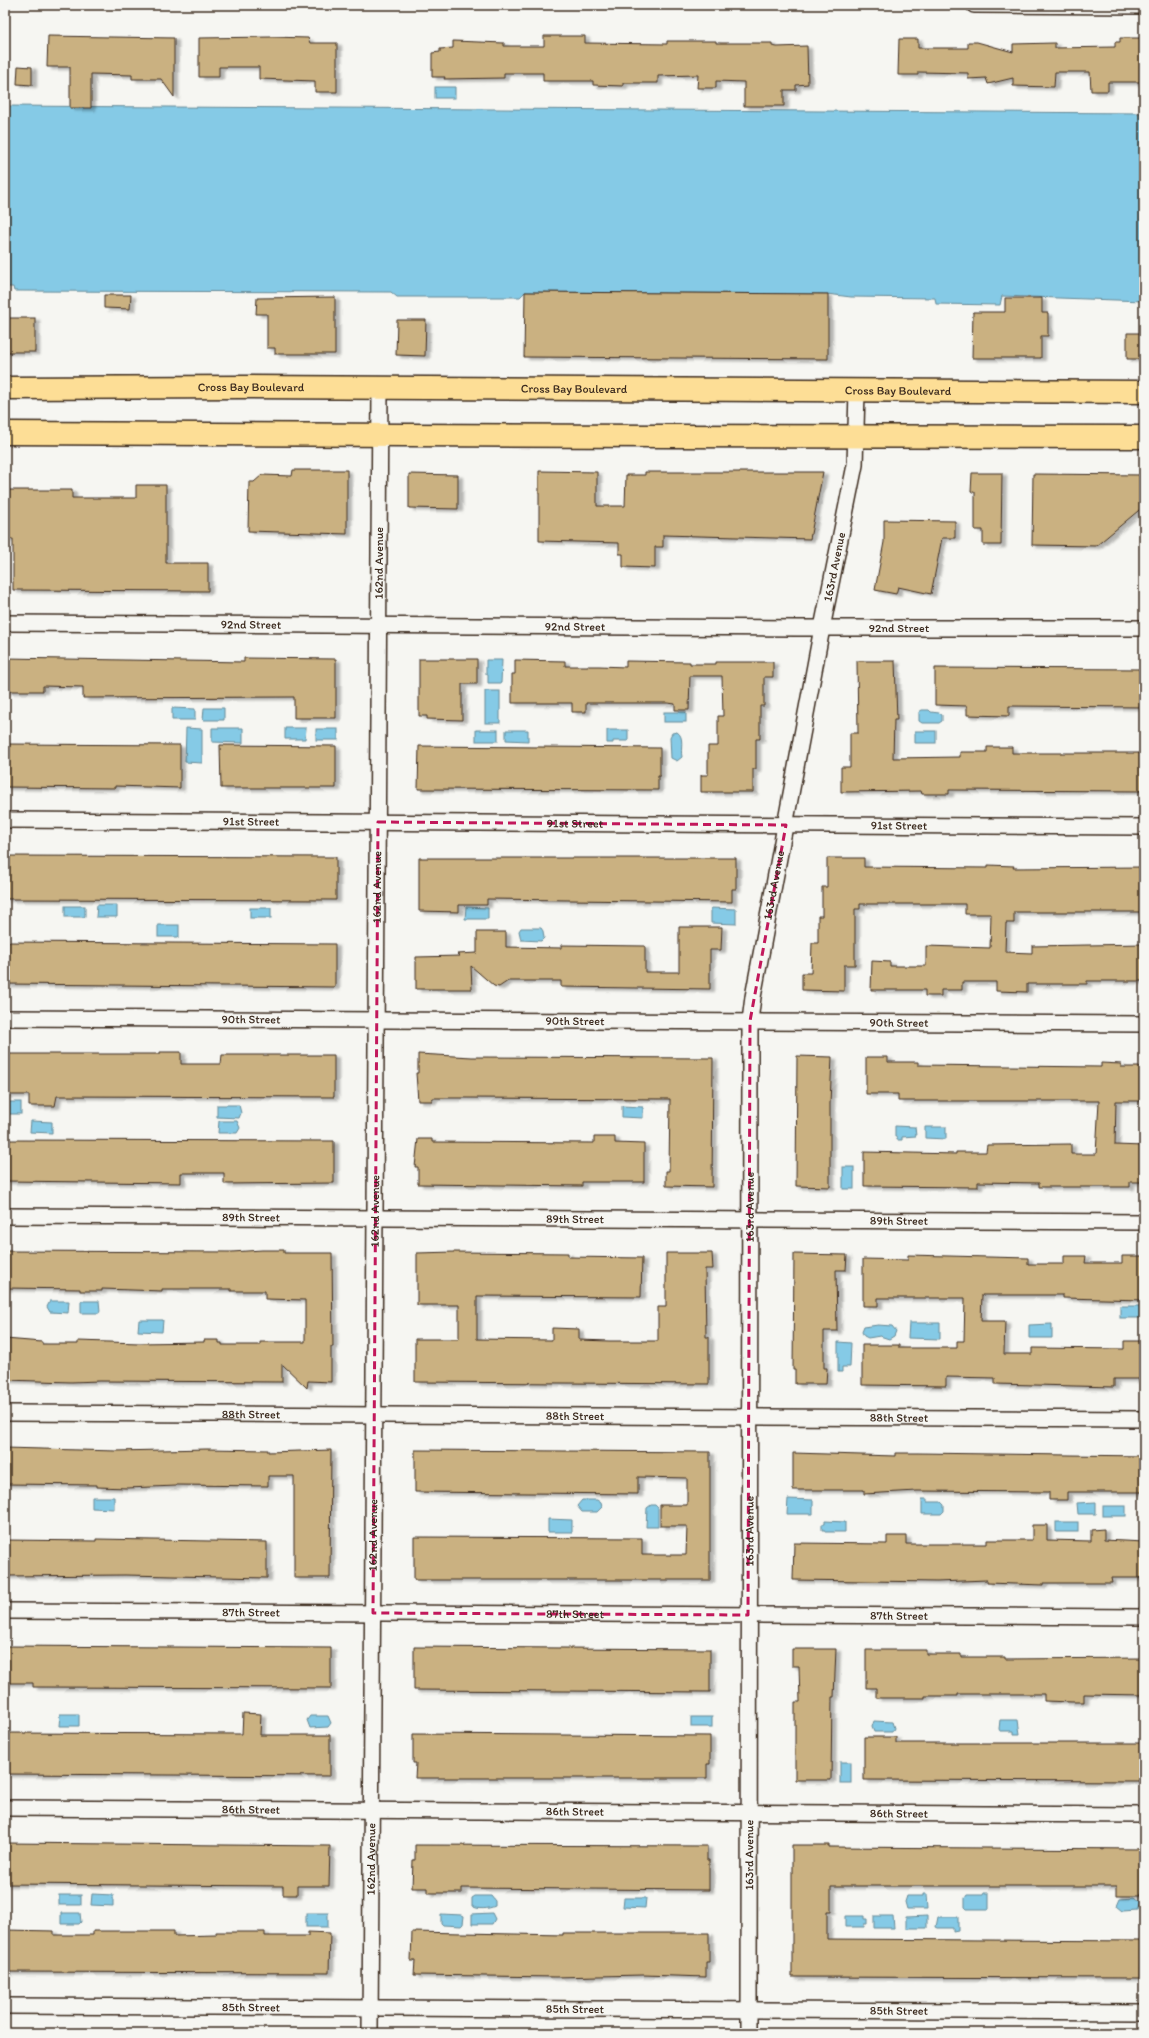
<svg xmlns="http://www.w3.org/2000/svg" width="1149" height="2038" viewBox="0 0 1149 2038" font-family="Itim,sans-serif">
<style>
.water{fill:#85cae6;stroke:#678a96}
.building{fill:#cab181;stroke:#3b2a1e;filter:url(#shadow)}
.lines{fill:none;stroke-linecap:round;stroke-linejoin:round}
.minor-casing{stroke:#3b2a1e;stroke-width:18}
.primary-casing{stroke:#3b2a1e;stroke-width:25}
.minor{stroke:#f6f6f2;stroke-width:15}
.primary{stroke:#fdde96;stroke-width:22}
.marked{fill:none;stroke:#c2185b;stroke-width:3;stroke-dasharray:8 5;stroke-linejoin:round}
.labels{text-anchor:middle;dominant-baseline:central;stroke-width:3;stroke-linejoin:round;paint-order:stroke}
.street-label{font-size:12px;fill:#3b2a1e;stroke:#f6f6f2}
</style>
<defs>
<filter id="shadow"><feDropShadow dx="4.5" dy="2.5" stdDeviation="1" flood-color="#0004"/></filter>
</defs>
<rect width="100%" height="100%" fill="#f6f6f2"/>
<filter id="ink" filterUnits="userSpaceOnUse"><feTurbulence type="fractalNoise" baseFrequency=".025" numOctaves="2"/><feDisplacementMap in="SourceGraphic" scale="8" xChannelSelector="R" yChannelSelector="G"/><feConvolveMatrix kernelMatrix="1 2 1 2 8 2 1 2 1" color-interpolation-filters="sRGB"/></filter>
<g filter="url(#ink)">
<g class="water">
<rect x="435" y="87" width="20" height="11"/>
<path d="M5 106 1144 113V301L1002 296 1000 305 936 304 935 298 851 297 827 294 525 292 520 297H397L391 292 14 291 13 287H5Z"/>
<path d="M486 660H502L501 683H488V675L486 674Z"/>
<rect x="485" y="691" width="15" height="32"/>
<path d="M172 708 195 709V720H172Z"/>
<path d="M204 708H224V720H203Z"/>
<path d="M922 710H929L931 712 939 713 942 715V721L939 723H922L919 721V712Z"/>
<rect x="664" y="712" width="22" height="10"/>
<path d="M186 728 202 729V763L185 762Z"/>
<path d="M212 728H243V743L212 742Z"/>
<path d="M285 728H306L305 739H285Z"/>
<rect x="316" y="729" width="22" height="11"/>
<rect x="476" y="730" width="22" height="11"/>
<path d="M506 730H528V741L506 740Z"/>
<path d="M607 730H628V741H613V743H607Z"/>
<rect x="915" y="731" width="21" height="12"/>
<path d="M677 732C685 737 680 749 682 757L677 761 671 758 670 737 672 733Z"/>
<path d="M97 905H117V917H96Z"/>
<rect x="65" y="906" width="20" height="11"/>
<path d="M466 907 488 908V919H465Z"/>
<rect x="250" y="908" width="21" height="10"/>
<path d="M711 908 736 909V924L711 923Z"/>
<rect x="158" y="925" width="21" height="12"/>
<path d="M521 928H541L543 931 544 938 541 941 521 940 519 931Z"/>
<rect x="5" y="1102" width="16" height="12"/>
<path d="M217 1105H239L241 1113 239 1118 217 1117Z"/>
<path d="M622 1106 643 1107V1118L622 1117Z"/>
<path d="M31 1121 52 1122V1133L30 1132Z"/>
<path d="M219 1121H237L240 1128 237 1133H218Z"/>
<path d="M895 1126 915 1127 916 1136 902 1137V1140H897V1137H895Z"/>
<path d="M925 1127H946V1139L925 1138Z"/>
<rect x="843" y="1167" width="11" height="22"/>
<path d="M50 1301H69L68 1313 50 1312 47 1307Z"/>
<path d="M81 1301H99L100 1311 99 1313H81Z"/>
<rect x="1120" y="1306" width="24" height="12"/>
<path d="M139 1320H163L162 1332 138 1331Z"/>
<path d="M909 1323H940V1339L908 1338Z"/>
<path d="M1052 1324V1338H1029V1325Z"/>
<path d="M878 1325 892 1326 896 1331 894 1336 889 1339 880 1336 868 1338 864 1336 862 1332 864 1327Z"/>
<path d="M838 1342 851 1343 850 1367H842V1372H838Z"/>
<path d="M92 1497H114V1509L92 1508Z"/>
<path d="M788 1499 813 1500V1514H787Z"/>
<path d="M922 1499H927V1502H941L944 1505V1511L941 1514H922Z"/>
<path d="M582 1500H597L601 1503 602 1507 597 1512H582L577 1506Z"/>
<path d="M1096 1502V1514H1078L1077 1503Z"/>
<path d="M651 1505H655L658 1508V1527H646L647 1508Z"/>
<rect x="1103" y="1506" width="23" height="10"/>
<path d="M548 1519 572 1520V1532H548Z"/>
<path d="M825 1521 845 1522V1532H825V1530H822V1524H825Z"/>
<rect x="1056" y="1522" width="22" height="10"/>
<path d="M60 1714H79V1726H59Z"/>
<path d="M310 1716H328L331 1723 328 1727 310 1728 307 1720Z"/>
<rect x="691" y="1717" width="21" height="10"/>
<path d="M1000 1720H1018L1020 1734H1014V1731H1000L999 1729Z"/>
<path d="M874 1721 892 1722 894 1728 892 1732H874L872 1727Z"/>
<rect x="840" y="1762" width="11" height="21"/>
<path d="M984 1893H989V1909H967L965 1907V1898L967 1895H983Z"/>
<path d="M92 1894 113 1895V1906L91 1905Z"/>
<path d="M923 1894H927L928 1909H907L905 1902 907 1896H923Z"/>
<rect x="59" y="1895" width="22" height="10"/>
<path d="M475 1896H491L495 1901V1906C489 1909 477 1910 472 1906V1898Z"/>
<path d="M624 1898H646L645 1908 623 1907Z"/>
<path d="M1134 1898 1140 1903 1137 1910 1123 1911 1117 1906 1120 1899Z"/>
<path d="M61 1913H80L81 1922 79 1924H61Z"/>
<rect x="306" y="1913" width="22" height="14"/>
<path d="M492 1913 495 1919 492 1924H472V1914Z"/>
<path d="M441 1914 462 1915 464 1916 463 1924 461 1926 443 1925 441 1923Z"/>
<path d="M845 1916H864V1919H867V1924H864V1927H845Z"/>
<path d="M874 1916H893L894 1928H874Z"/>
<path d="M927 1916V1928H906V1917Z"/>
<path d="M938 1917H958V1931L953 1932V1928H938L936 1927Z"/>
</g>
<g class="building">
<path d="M48 36 174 38V97L161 79H132V75L91 74V108H70V67H47Z"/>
<path d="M544 36H585V43L667 44V41H716V43H772V46L777 47 807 46 808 84 796 85V90H784V106H744V82L716 81V88H697L698 75 658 76V83H623V86L593 85V81H543V73H504V78L444 79 445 77H432V53L440 52V49L453 48V41L504 43V46H544Z"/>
<path d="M271 37 308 38 310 43H337V92H315V81L259 79V67H219V77H199V38Z"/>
<path d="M1120 38H1144V82H1108V91H1091L1090 72H1055L1054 87 1013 86V78L988 84 986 78 968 79V73L918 72V75H898L899 39H918V48H968V42H977L1013 52V44L1055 43V48L1115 47V42H1120Z"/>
<path d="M18 66 32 67V85L17 84Z"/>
<path d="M525 292 828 294V359L524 357Z"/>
<path d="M104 295H131L130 309 104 308Z"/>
<path d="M335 297V354H275V348H267V314H256L257 298Z"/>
<path d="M1005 298H1042V313H1048V336H1041V358H972L973 312H1005Z"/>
<rect x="5" y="318" width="30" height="34"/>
<path d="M397 320H426L425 356 396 355Z"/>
<path d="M1127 333H1141L1142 359H1127Z"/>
<path d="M293 470H347V534L248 531 249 482H254L262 475 292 476Z"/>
<path d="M539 471 597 472V506H625L626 475H645V472H823L810 539 663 535V547H655V568L623 567V554H619V543L539 541Z"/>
<path d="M972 473H1002L1001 545H983V530H975V492H971Z"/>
<path d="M409 474 458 475V509L409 508Z"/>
<path d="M1033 474 1144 475V506L1096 546 1032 545Z"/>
<path d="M136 485H166V563H208V591L13 590V539H5V490H72V498H136Z"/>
<path d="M884 520 955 521V538H942L931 594 898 587 896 594 875 590 884 542Z"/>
<path d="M5 658 244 662V658L336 659V718H294V697L83 698V687L43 686V691H5Z"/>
<path d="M419 659H477V684H462V720L427 719V716H419Z"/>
<path d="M515 660 565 661V666H599L626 667V661L690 662V664H716V662H773V677H764V706H760V739H756V769H753V792H701V775H708V746H718V716H723L722 676H690L689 710H675V704L668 703H586V712H572V703H512V674H515Z"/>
<path d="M857 661H895L897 720H894L893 758 960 757V752H987V747H1012V753H1144V791L949 790V794H922L921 791 841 792V767H850V733H858Z"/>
<path d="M935 668 1144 669V707L1009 706V716L967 715V706L935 705Z"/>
<path d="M5 744 180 745V788L115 786V788L5 787Z"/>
<path d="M220 745 336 746V788H221Z"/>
<path d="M419 746 660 748V776H658V790L418 789Z"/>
<path d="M5 856 336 857V900L5 899Z"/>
<path d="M419 858H736V889H732V902L487 899V905H459V912L419 911Z"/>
<path d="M827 858H864V867L988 868V865L1014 866 1013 868 1144 867V912H1014V923H1006L1005 952 1032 953V946L1144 944V981H1087V984H1027V992L996 991V982H962V990H941V996H925V990H871L872 961 890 962V966H926V946L990 948 991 914H965V904H860V909H855V965H844V991L802 990V973H811L812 943H818V916H822V887H827Z"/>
<path d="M679 927H722L721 950H710V989L561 987V981H508L499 987 494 986 471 966 472 989H416V957L460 956 457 954 477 953V932H506V947L561 948V945L645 946V972H679Z"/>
<path d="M5 942 335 944V987L5 984Z"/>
<path d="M160 1052H181V1064H221L222 1055H334V1097L57 1096 55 1106H29V1095H5V1054H160Z"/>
<path d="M418 1054 472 1057 713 1058 712 1187 666 1186V1171H669L670 1099 463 1098H432V1101H418L416 1073H418Z"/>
<path d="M797 1056 832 1057 830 1104V1187L796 1186Z"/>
<path d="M866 1057H888V1062H918V1065L1101 1067V1063L1121 1064V1067H1144V1101H1116L1115 1145 1144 1146V1182H1130V1187H1039V1183L978 1182V1187L864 1186V1152L956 1154V1152H986L987 1145 1071 1144V1154H1096L1099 1101H898V1094H866Z"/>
<path d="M594 1137H615V1143L644 1144V1182H582V1186L418 1184V1167H415L418 1139H432V1142L594 1143Z"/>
<path d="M5 1140 334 1141V1183L224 1184V1173H181V1183L5 1181Z"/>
<path d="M262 1250H284V1253H332L333 1347H331V1382L308 1381 307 1388 282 1364V1382L100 1381 71 1382 5 1380V1339L42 1342V1344H78V1341L139 1343 204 1342V1340H219V1343H222V1345H260V1342H305V1300L265 1299V1291H231V1289H162V1291L102 1289V1291H80V1289L5 1288V1251L232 1252Z"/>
<path d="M454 1252 568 1253V1257L642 1258 641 1297 477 1296V1339L550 1340H552V1328L579 1329V1340L609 1341H658V1307H666V1253H712L713 1269H705L706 1337H709V1384L415 1382V1339H459V1305H417V1253Z"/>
<path d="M794 1254 847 1255 846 1270H836L837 1331H824V1368H827L826 1384H795V1370H793Z"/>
<path d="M908 1255 1028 1258V1264H1064V1256H1086L1085 1263H1122V1256H1144V1300L1063 1298V1295H982L981 1321H1005L1004 1354H1032V1348L1124 1349V1341H1144V1379H1114V1387L995 1384V1378L946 1377V1386L862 1385V1345H899V1348H957V1341H964L965 1298H878V1306H863V1259L908 1260Z"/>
<path d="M5 1448 116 1451 207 1449 268 1450V1452L331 1450 330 1578H294V1476H268V1486L176 1485V1486L127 1488 97 1487V1485L5 1484Z"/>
<path d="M415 1450 710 1452V1580H414V1537L642 1538V1555H686L687 1526H660V1505H687V1478L638 1477V1494L415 1492Z"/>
<path d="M793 1453 895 1456V1453H917L1144 1456V1492H1067V1500H1049V1492H1047L917 1491 864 1494V1490H793Z"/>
<path d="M1032 1525H1047V1540L1091 1541V1530L1104 1529V1540L1144 1542V1578H1111L1112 1583H1043V1585L987 1583V1580L937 1582 793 1580 794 1543 887 1544V1536H906V1544H987V1540H1032Z"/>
<path d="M96 1539 267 1542V1578L125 1575 5 1576V1540L96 1541Z"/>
<path d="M5 1646 331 1648V1688L33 1687V1683H5Z"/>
<path d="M414 1647 710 1649V1692L414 1690Z"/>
<path d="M792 1649H836L834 1697H832L831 1780H795V1702H800L799 1666H792Z"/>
<path d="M866 1650H926V1654H961V1657H1005V1659L1144 1658V1695L1084 1694V1702H1072L1044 1701V1694H958V1696H925V1698H876V1688H866Z"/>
<path d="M243 1713 261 1714 260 1735H330V1776L5 1774V1733L242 1734Z"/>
<path d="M413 1734 710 1736V1764H707V1778H415L416 1763H413Z"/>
<path d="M864 1737H896V1743H1142V1781L864 1780Z"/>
<path d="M5 1843 330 1846 329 1886H297V1895H283V1886L5 1884Z"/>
<path d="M415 1845 707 1846V1860H709V1890L462 1888V1893H428V1888H412L413 1860H415Z"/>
<path d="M792 1845H829V1847L1144 1849 1143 1893H1140V1896H1117V1886H831V1911H827V1939L1141 1941 1140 1978 792 1977Z"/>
<path d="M5 1930 54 1931V1935H93V1931H174V1936L216 1935V1932H265V1936H308V1932L330 1933 329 1973 5 1972Z"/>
<path d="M412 1932 563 1935V1933H709V1962H706V1977L643 1975 556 1977 414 1975 415 1961H411Z"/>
</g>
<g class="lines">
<g class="minor-casing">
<g id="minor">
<path d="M974 5 1144 6"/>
<path id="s1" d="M5 623 798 628H1144"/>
<path id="s2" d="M5 820 1144 827"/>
<path id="s3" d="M5 1018 1144 1024"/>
<path id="s4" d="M5 1216 1144 1222"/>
<path id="s5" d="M5 1413 1144 1419"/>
<path id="s6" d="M5 1611 1144 1617"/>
<path id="s7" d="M5 1808 1144 1815"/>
<path id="s8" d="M5 2006 1144 2012"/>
<path id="s9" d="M370 2033 380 388"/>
<path id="s10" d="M749 2033 750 1021 753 997 822 628 855 465 857 391"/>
</g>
</g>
<g class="primary-casing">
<g id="primary">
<path id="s11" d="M5 388 242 387 1144 392"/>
<path d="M5 433C385 434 764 438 1144 437"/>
</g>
</g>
<use href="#minor" class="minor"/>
<use href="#primary" class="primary"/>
</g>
</g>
<path class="marked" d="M378 822 786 825 750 1021 748 1615 373 1613Z"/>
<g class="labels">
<g class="street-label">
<text stroke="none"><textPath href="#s11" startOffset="246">Cross Bay Boulevard</textPath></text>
<text stroke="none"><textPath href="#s11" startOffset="569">Cross Bay Boulevard</textPath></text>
<text stroke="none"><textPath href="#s11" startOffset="893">Cross Bay Boulevard</textPath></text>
<text stroke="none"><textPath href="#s9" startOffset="1470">162nd Avenue</textPath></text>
<text stroke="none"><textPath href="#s10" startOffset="1474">163rd Avenue</textPath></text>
<text stroke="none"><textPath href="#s1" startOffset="246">92nd Street</textPath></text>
<text stroke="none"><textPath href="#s1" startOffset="570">92nd Street</textPath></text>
<text stroke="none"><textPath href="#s1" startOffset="894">92nd Street</textPath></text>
<text stroke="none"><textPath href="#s2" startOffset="246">91st Street</textPath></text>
<text stroke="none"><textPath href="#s2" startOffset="570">91st Street</textPath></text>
<text stroke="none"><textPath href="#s2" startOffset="894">91st Street</textPath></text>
<text stroke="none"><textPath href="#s10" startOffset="1150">163rd Avenue</textPath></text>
<text stroke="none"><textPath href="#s9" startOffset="1146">162nd Avenue</textPath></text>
<text stroke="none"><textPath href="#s3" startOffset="246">90th Street</textPath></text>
<text stroke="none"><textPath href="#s3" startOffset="570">90th Street</textPath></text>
<text stroke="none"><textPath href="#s3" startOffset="894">90th Street</textPath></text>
<text stroke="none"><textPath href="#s10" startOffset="826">163rd Avenue</textPath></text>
<text stroke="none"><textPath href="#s9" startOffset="822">162nd Avenue</textPath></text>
<text stroke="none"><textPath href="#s4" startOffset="246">89th Street</textPath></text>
<text stroke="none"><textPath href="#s4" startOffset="570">89th Street</textPath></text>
<text stroke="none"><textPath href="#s4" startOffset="894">89th Street</textPath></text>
<text stroke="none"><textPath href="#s5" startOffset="246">88th Street</textPath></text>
<text stroke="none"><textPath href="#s5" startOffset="570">88th Street</textPath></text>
<text stroke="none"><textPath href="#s5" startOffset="894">88th Street</textPath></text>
<text stroke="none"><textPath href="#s10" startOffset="502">163rd Avenue</textPath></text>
<text stroke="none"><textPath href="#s9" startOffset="498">162nd Avenue</textPath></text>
<text stroke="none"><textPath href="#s6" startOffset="246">87th Street</textPath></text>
<text stroke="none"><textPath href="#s6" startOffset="570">87th Street</textPath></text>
<text stroke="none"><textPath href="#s6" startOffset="894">87th Street</textPath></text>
<text stroke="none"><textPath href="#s7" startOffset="246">86th Street</textPath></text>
<text stroke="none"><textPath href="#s7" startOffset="570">86th Street</textPath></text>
<text stroke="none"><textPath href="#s7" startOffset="894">86th Street</textPath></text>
<text stroke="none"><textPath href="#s10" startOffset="178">163rd Avenue</textPath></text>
<text stroke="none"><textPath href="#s9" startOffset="174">162nd Avenue</textPath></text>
<text stroke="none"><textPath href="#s8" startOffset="246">85th Street</textPath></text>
<text stroke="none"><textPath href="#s8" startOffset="570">85th Street</textPath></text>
<text stroke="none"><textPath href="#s8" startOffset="894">85th Street</textPath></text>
</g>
</g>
<rect width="1149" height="2038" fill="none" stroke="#f6f6f2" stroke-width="20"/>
<rect x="10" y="10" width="1129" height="2018" fill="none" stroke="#3b2a1e" stroke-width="1.5" filter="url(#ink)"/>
</svg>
